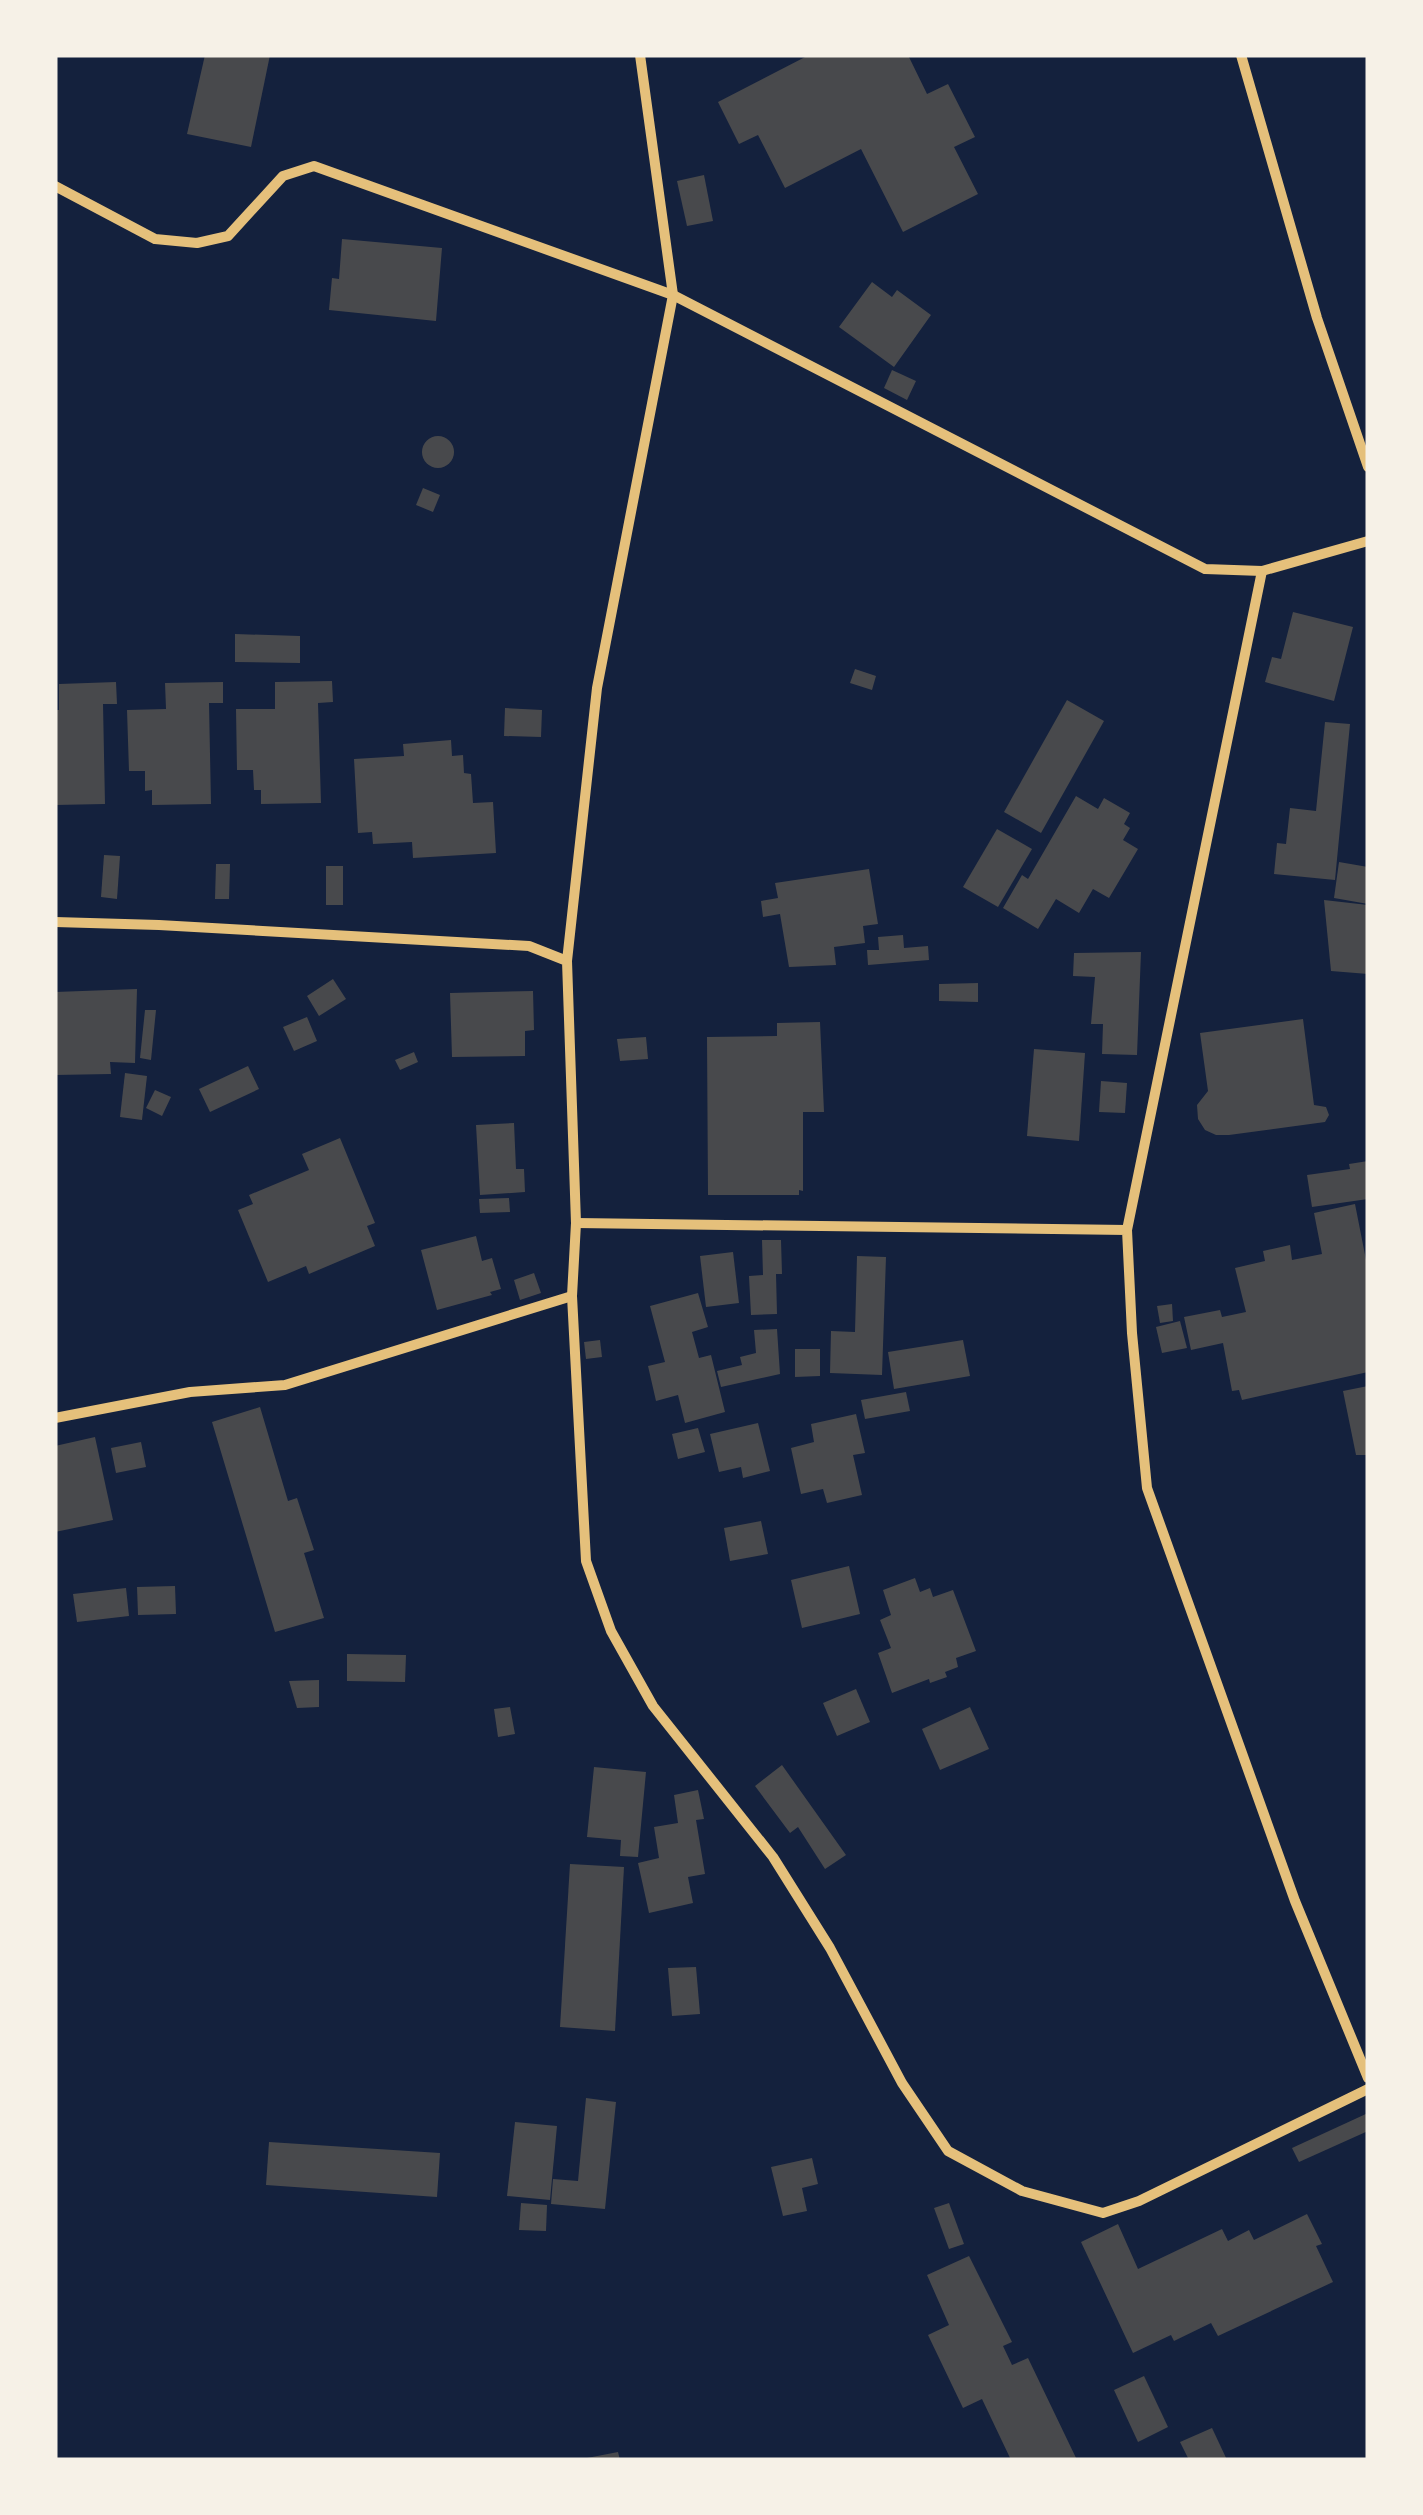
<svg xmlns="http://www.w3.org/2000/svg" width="1423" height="2515" viewBox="0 0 1423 2515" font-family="Karla,sans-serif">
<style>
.building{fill:#48494c}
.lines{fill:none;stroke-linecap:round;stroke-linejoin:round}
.minor{stroke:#e5c07b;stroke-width:10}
</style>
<rect width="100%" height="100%" fill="#14213d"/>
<g class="building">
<path d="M205 55H270L251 147 187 134Z"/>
<path d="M809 55H908L927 94 948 84 975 137 954 147 978 194 903 232 861 149 785 188 758 135 739 144 718 102Z"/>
<path d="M704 175 713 221 687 226 677 181Z"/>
<path d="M342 239 442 248 436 321 329 310 332 278 339 279Z"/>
<path d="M872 282 892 297 897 290 931 315 894 367 839 327Z"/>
<path d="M892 370 916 381 907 400 884 388Z"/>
<circle cx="438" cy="452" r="16"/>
<path d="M423 488 440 495 433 512 416 505Z"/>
<path d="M1293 612 1353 627 1334 701 1265 682 1272 657 1281 659Z"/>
<path d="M235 634 300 636V663L235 662Z"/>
<path d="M855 669 876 676 872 690 850 683Z"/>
<path d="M332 681 333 702 318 703 321 803 261 804V790H254L253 770H237L236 709H275V682Z"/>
<path d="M116 682 117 704H103L105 804 55 805V710H59V684Z"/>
<path d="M223 682V703H209L211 804 152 805V790L145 791V771H129L127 710 166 709 165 683Z"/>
<path d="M1067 700 1104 721 1041 833 1004 812Z"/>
<path d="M505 708 542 710 541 737 504 736Z"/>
<path d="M1325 722 1350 724 1335 880 1274 874 1277 843 1286 844 1290 808 1316 811Z"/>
<path d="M451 740 452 756 463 755 464 773 471 774 473 803 493 802 496 853 413 858 412 842 373 844 372 832 358 833 354 759 404 756 403 744Z"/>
<path d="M1076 796 1098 809 1104 798 1130 813 1124 824 1130 828 1123 840 1138 849 1109 898 1093 889 1079 913 1056 899 1038 929 1003 908 1022 875 1028 879Z"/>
<path d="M997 829 1032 849 998 907 963 887Z"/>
<path d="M104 855 120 856 117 899 101 897Z"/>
<path d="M1339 862 1368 867V904L1334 898Z"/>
<path d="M216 864H230L229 899H215Z"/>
<rect x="326" y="866" width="17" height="39"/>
<path d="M869 869 878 924 863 926 865 943 834 947 836 965 789 967 780 914 763 917 761 901 778 898 775 883Z"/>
<path d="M1324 900 1368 905V974L1331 971Z"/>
<path d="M903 935 904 948 928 946 929 960 868 965 867 950H879L878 937Z"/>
<path d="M1141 952 1137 1055 1102 1054 1103 1024H1091L1095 977 1073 976 1074 953Z"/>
<path d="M333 979 346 999 319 1016 307 996Z"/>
<path d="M978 983V1002L939 1001V984Z"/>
<path d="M137 989 135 1063 110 1062 111 1074 55 1075V992Z"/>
<path d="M533 991 534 1030 525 1031V1056L452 1057 450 993Z"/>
<path d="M145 1010H156L151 1060 140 1058Z"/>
<path d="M307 1017 317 1041 294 1051 283 1027Z"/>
<path d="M1303 1019 1314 1105 1326 1107 1329 1115 1325 1122 1229 1135H1216L1205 1130 1198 1119 1197 1105 1208 1091 1200 1033Z"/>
<path d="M820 1022 824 1112H803V1191L799 1190V1195H708L707 1037 777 1036V1023Z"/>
<path d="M646 1037 648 1059 620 1061 617 1039Z"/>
<path d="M1034 1049 1085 1053 1079 1141 1027 1136Z"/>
<path d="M414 1052 418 1062 400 1070 395 1060Z"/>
<path d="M248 1066 259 1089 210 1112 199 1089Z"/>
<path d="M125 1073 147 1076 142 1120 120 1117Z"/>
<path d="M1101 1081 1127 1083 1125 1113 1099 1112Z"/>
<path d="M155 1090 171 1097 162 1116 146 1108Z"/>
<path d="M514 1123 516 1169H524L525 1192 480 1195 476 1125Z"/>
<path d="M340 1138 375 1223 367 1226 375 1246 309 1274 306 1266 268 1282 238 1210 253 1204 249 1195 309 1170 302 1154Z"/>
<path d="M1368 1161V1199L1312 1207 1307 1175 1350 1169 1349 1164Z"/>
<path d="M509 1198 510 1212 480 1213 479 1199Z"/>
<path d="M1355 1204 1368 1270V1372L1242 1400 1239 1390 1232 1391 1223 1343 1191 1350 1184 1317 1220 1310 1222 1317 1246 1312 1235 1268 1265 1261 1263 1251 1290 1245 1292 1260 1322 1254 1314 1213Z"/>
<path d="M476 1236 482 1261 492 1258 501 1289 490 1292 492 1295 437 1310 421 1250Z"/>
<path d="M762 1240H781L782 1274H776L777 1314 751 1315 749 1276 763 1275Z"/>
<path d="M733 1252 739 1303 706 1307 700 1256Z"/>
<path d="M857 1256 886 1257 882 1375 830 1373 831 1331 855 1332Z"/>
<path d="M534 1273 541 1293 520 1300 514 1280Z"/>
<path d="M698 1293 708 1327 692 1332 699 1358 711 1355 725 1412 685 1423 678 1395 656 1401 648 1366 665 1362 650 1306Z"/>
<path d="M1172 1304 1173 1321 1160 1323 1157 1306Z"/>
<path d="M1180 1321 1187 1348 1162 1353 1156 1327Z"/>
<path d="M777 1329 780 1374 721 1387 717 1371 742 1365 740 1357 756 1353 754 1330Z"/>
<path d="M600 1340 602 1357 586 1359 584 1342Z"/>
<path d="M963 1340 970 1376 894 1389 888 1352Z"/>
<path d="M795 1349H820V1376L795 1377Z"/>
<path d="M1368 1386V1455H1356L1343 1391Z"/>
<path d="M906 1392 910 1411 865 1419 861 1400Z"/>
<path d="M260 1407 288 1501 297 1498 314 1550 304 1553 324 1618 275 1632 212 1422Z"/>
<path d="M856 1414 865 1453 853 1455 862 1495 827 1503 823 1489 801 1494 791 1448 814 1442 811 1424Z"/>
<path d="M758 1423 770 1471 743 1478 741 1467 719 1472 710 1434Z"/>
<path d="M698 1428 705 1452 678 1459 672 1434Z"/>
<path d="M95 1437 113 1520 55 1532V1446Z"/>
<path d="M141 1442 146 1467 116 1473 111 1448Z"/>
<path d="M761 1521 768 1554 730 1561 724 1528Z"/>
<path d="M849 1566 860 1614 802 1628 791 1580Z"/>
<path d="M915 1578 920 1592 930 1588 933 1597 953 1590 976 1651 956 1658 958 1667 945 1672 947 1677 930 1683 929 1679 892 1693 878 1653 891 1648 880 1620 891 1615 883 1590Z"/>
<path d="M175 1586 176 1614 138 1615 137 1587Z"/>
<path d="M126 1588 129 1616 77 1622 73 1594Z"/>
<path d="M347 1654 406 1655 405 1682 347 1681Z"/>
<path d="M319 1680V1707L297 1708 289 1681Z"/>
<path d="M856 1689 870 1722 837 1736 823 1703Z"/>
<path d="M510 1707 515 1734 498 1737 494 1709Z"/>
<path d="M970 1707 989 1749 940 1770 922 1729Z"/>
<path d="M782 1765 846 1855 825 1869 798 1827 790 1833 755 1786Z"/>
<path d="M594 1767 646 1772 638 1857 620 1856 621 1840 587 1837Z"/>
<path d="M698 1790 704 1819 696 1820 705 1874 688 1877 693 1903 649 1913 638 1863 659 1858 654 1827 678 1823 674 1795Z"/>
<path d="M570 1864 624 1867 615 2031 560 2027Z"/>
<path d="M696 1967 700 2014 672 2016 668 1968Z"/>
<path d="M586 2098 616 2102 605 2209 551 2204 553 2179 578 2181Z"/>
<path d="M1368 2113V2131L1299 2162 1292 2148Z"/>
<path d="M515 2122 557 2126 550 2200 507 2196Z"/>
<path d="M269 2142 440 2153 437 2197 266 2185Z"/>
<path d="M812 2158 818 2184 802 2188 807 2211 783 2216 771 2167Z"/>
<path d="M521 2203 547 2205 546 2231 519 2230Z"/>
<path d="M949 2203 964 2244 949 2249 934 2208Z"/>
<path d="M1307 2214 1322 2244 1316 2246 1333 2282 1218 2336 1211 2323 1174 2341 1171 2335 1133 2353 1081 2242 1118 2224 1138 2269 1222 2229 1228 2241 1249 2230 1254 2240Z"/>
<path d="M969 2256 1012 2342 1003 2346 1012 2365 1028 2358 1077 2460H1011L982 2399 963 2408 928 2335 949 2325 927 2275Z"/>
<path d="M1144 2376 1168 2427 1138 2442 1114 2390Z"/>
<path d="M1212 2428 1227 2460H1189L1180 2442Z"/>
<path d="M618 2452 620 2460H587V2458Z"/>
</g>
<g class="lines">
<g class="minor">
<path d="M1241 55 1317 318 1368 467"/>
<path d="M55 186 155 239 197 243 228 236 283 176 314 166 673 295 1205 569 1262 571 1368 541"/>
<path d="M55 922 159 925 529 946 567 961 576 1223 572 1296 586 1561 611 1631 653 1706 773 1857 830 1948 902 2083 948 2151 1022 2191 1103 2213 1139 2201 1368 2089"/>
<path d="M567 961 597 688 673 295 640 55"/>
<path d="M576 1223 1127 1230 1132 1333 1147 1488 1295 1901 1368 2078"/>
<path d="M1127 1230 1262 571"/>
<path d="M55 1418 190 1392 285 1385 572 1296"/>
</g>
</g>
<rect width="1423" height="2515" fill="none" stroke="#f6f1e7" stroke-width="115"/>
</svg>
